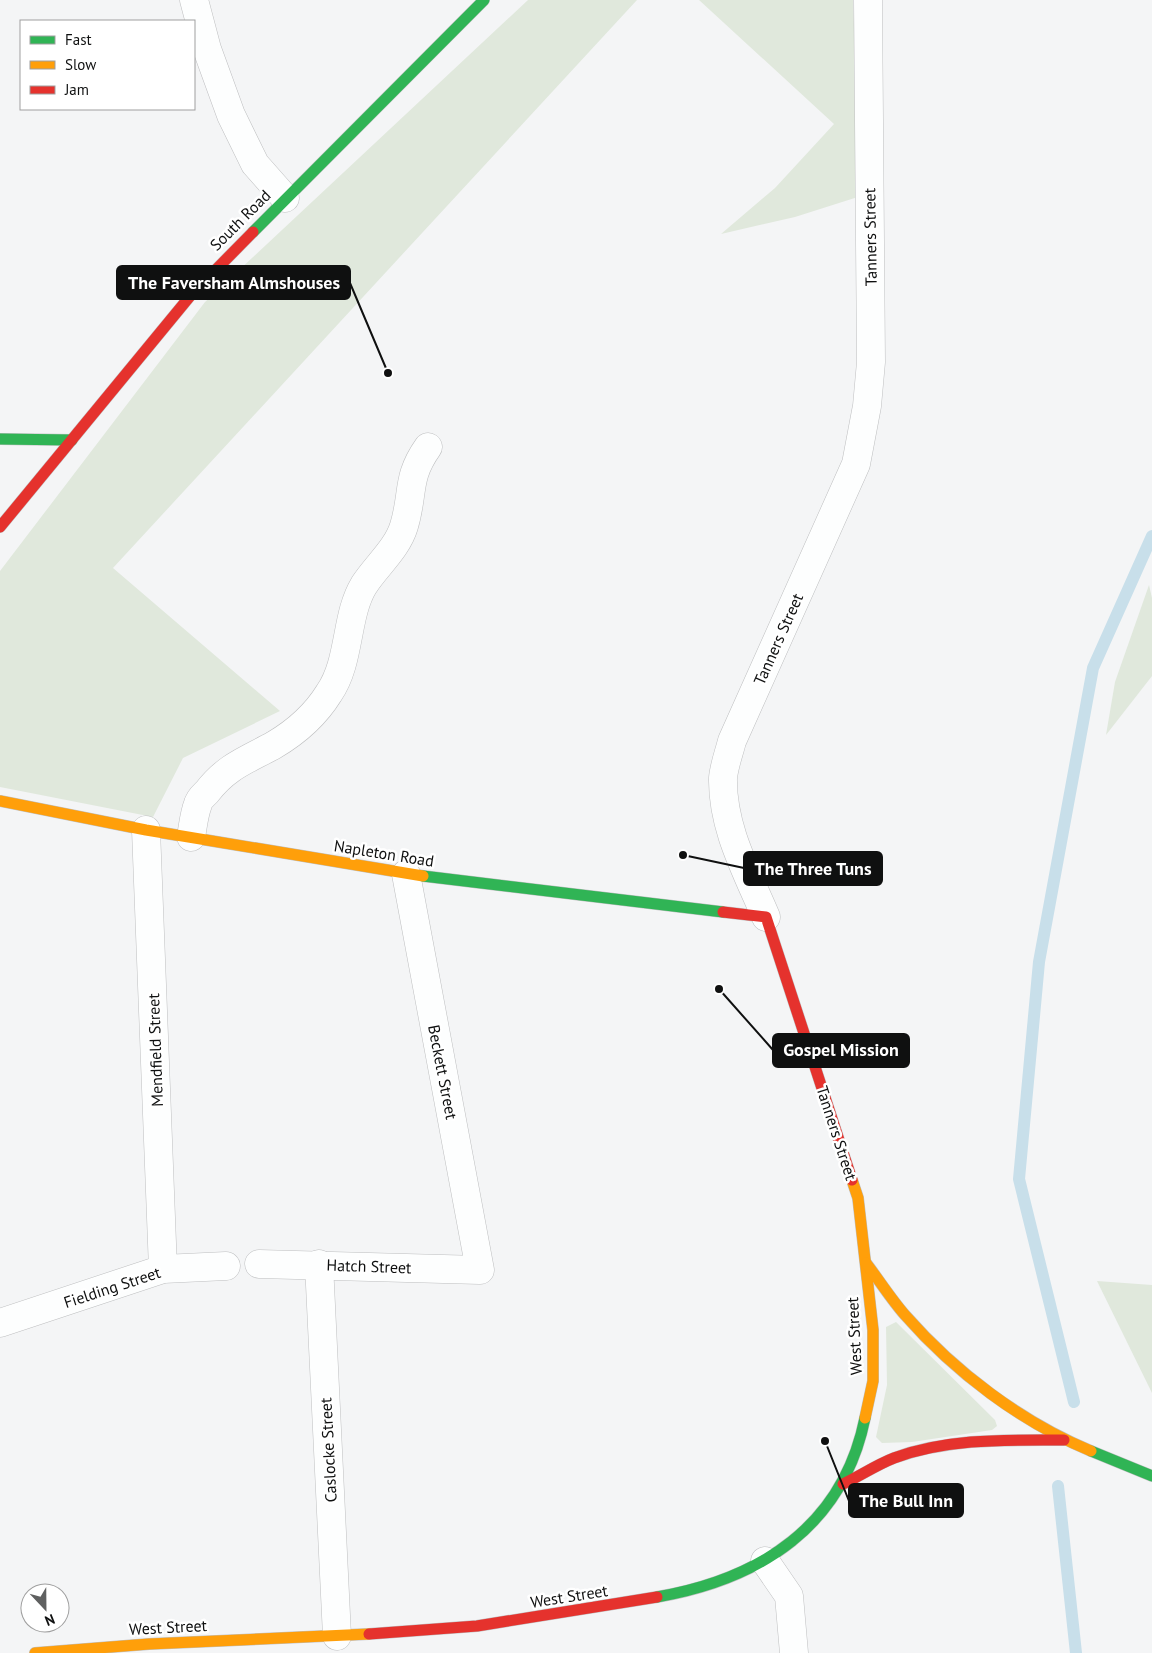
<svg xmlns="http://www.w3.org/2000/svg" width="1152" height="1653" viewBox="0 0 1152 1653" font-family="'PT Sans',sans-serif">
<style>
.green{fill:#e0e8dc}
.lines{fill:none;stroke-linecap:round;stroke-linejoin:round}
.stream{stroke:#c8dfea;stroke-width:12}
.street-casing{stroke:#bebfc0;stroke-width:29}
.fast-casing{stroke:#bebfc0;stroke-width:12}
.slow-casing{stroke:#bebfc0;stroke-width:12}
.jam-casing{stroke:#bebfc0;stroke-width:12}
.street{stroke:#fdfefe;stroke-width:28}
.fast{stroke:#30b455;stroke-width:11}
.slow{stroke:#ff9f0a;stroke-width:11}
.jam{stroke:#e5322d;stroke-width:11}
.labels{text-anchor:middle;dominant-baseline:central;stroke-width:5;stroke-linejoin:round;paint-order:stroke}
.street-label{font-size:16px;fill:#0f1010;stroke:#fff}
.leader{fill:none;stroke:#0f1010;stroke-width:2}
.callout-dot{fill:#0f1010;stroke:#fff;stroke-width:2}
.callout{fill:#0f1010;stroke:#0f1010;stroke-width:2}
.callout-label{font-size:18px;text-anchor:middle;font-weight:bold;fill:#fff}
</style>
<rect width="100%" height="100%" fill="#f4f5f6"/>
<g class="green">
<path d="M528 0H637L113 568 280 711 183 758 153 817 0 787V571L205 302Z"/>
<path d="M699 0H853L861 196 795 217 721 234 775 188 834 124Z"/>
<path d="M1149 585 1152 598V676L1106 735 1115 682Z"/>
<path d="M1097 1281 1152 1285V1393Z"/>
<path d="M896 1322 995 1420 997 1426 992 1430 912 1442 882 1443 876 1437 887 1385 886 1327Z"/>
</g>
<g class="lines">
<g class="stream">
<path d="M1074 1402 1019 1179 1039 962 1093 668 1152 536"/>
<path d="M1058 1486 1076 1653"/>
</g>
<g class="street-casing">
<g id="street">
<path d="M194 0 207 49 231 115 255 164 285 198"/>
<path d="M146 830 163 1269"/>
<path d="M191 837C193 826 194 814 198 804 199 799 204 795 207 792 227 766 247 760 274 745 296 732 316 714 329 693 351 661 345 616 364 585 377 565 397 549 404 526 414 493 406 478 428 447"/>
<path d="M766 917C747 872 722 828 723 778 724 766 729 753 732 741L856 464 867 406 871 362 868 0"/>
<path d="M259 1264 480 1270 406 874"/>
<path d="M319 1264 337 1636"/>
<path d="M0 1323 163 1269 226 1266"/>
<path d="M765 1561 789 1596 794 1653"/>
</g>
</g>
<g class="fast-casing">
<g id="fast">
<path d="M253 232 484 0"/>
<path d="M0 439 72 440"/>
<path d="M423 876 723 912"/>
<path d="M1091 1451 1152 1476"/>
<path d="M657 1597C761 1579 843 1526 865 1418"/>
</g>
</g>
<g class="slow-casing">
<g id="slow">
<path d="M0 801 146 830 423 876"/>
<path d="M852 1180 858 1198 873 1330V1381L865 1418"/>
<path d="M866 1263C879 1280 891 1299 905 1315 955 1372 1021 1422 1091 1451"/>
<path d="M35 1653 149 1644 369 1634"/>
</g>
</g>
<g class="jam-casing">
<g id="jam">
<path d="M0 527 191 295 253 232"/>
<path d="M723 912 766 917 852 1180"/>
<path d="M843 1484C860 1476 876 1465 894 1458 948 1438 1008 1440 1064 1440"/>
<path d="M369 1634 477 1626 657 1597"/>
</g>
</g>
<use href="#street" class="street"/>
<use href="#fast" class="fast"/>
<use href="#slow" class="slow"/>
<use href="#jam" class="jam"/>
</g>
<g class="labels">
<g class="street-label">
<text transform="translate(240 220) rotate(-45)">South Road</text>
<text transform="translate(870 237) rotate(-91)">Tanners Street</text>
<text transform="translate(778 639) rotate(-66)">Tanners Street</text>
<text transform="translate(384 853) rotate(9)">Napleton Road</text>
<text transform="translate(155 1050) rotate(-92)">Mendfield Street</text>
<text transform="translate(443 1072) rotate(79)">Beckett Street</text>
<text transform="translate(837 1133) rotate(72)">Tanners Street</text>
<text transform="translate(369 1266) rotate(2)">Hatch Street</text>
<text transform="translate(112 1287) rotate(-18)">Fielding Street</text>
<text transform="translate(854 1336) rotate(-93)">West Street</text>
<text transform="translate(328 1450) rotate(-93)">Caslocke Street</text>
<text transform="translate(569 1596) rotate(-9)">West Street</text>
<text transform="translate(168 1627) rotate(-3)">West Street</text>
</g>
</g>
<path class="leader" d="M388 373L350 283M683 855L744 868M719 989L773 1050M825 1441L849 1501"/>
<g class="callout-dot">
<circle cx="388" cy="373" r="5"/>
<circle cx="683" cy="855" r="5"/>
<circle cx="719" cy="989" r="5"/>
<circle cx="825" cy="1441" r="5"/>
</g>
<g class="callout">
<rect x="117" y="266" width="233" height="33" rx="5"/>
<rect x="744" y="852" width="138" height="33" rx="5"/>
<rect x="773" y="1034" width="136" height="33" rx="5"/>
<rect x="849" y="1484" width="114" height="33" rx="5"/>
</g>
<g class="callout-label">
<text x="234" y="289">The Faversham Almshouses</text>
<text x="813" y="875">The Three Tuns</text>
<text x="841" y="1056">Gospel Mission</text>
<text x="906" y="1507">The Bull Inn</text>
</g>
<rect x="20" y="20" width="175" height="90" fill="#ffffff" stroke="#9f9f9f"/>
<rect x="30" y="36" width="25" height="8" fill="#30b455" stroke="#9f9f9f"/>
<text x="65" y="45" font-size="15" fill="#0f1010">Fast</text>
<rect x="30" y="61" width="25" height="8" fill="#ff9f0a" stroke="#9f9f9f"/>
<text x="65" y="70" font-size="15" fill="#0f1010">Slow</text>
<rect x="30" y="86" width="25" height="8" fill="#e5322d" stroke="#9f9f9f"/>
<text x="65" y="95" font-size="15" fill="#0f1010">Jam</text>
<g transform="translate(45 1608) rotate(158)"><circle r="24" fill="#ffffff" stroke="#9f9f9f"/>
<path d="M0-4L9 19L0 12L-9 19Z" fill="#5f6060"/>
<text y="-8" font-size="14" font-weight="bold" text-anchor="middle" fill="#0f1010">N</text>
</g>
</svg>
